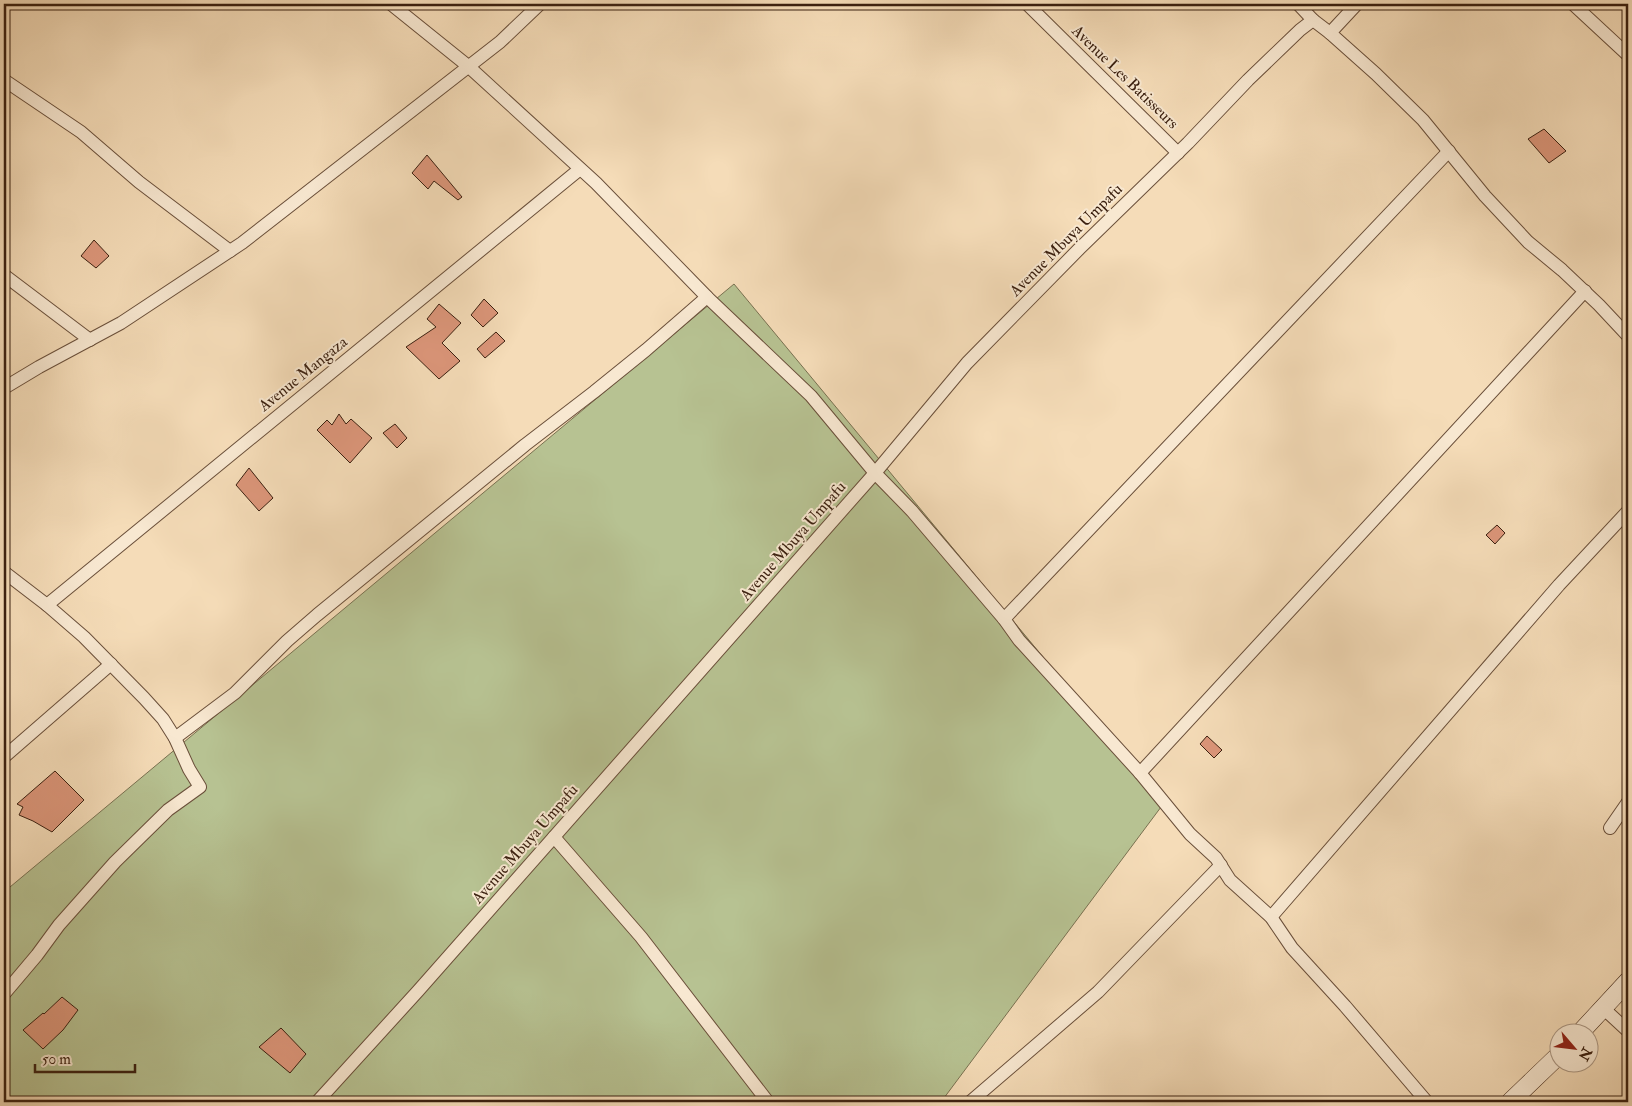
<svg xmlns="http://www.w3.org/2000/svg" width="1632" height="1106" viewBox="0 0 1632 1106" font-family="'IM FELL Double Pica',serif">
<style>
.green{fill:#b7c292;stroke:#797151}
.building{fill:#dc967a;stroke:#3b2010}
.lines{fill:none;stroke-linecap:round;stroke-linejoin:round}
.street-casing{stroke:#6a4f3a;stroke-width:14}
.secondary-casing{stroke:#3b2010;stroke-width:19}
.street{stroke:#f8e8d1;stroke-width:12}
.secondary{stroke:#f8e8d1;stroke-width:18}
.labels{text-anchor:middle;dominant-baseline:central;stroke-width:4;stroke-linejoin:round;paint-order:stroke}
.street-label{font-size:16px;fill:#3b2010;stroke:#f8e8d1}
</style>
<rect width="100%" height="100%" fill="#f5dcb8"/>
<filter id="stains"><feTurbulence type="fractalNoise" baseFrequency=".004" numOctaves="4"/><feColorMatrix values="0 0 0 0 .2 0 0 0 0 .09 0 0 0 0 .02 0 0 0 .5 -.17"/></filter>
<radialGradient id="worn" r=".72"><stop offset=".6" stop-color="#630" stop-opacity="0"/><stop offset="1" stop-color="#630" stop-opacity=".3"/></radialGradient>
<path class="green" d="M734 284 1164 803 941 1102H4V892Z"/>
<g class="building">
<path d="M1544 129 1566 151 1549 163 1528 139Z"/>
<path d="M427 155 462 197 458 200 434 181 428 189 412 173Z"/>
<path d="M94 240 109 256 96 268 81 256Z"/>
<path d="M484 299 498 313 483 327 471 315Z"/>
<path d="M439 304 461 323 442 343 460 361 439 379 406 347 436 327 427 319Z"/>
<path d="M496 332 505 341 485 358 477 349Z"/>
<path d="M339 414 346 424 351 419 372 438 350 463 317 430 327 420 332 425Z"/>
<path d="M395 424 407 438 397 448 383 433Z"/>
<path d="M249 468 273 498 259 511 236 485Z"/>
<path d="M1497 525 1505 533 1495 544 1486 535Z"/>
<path d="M1207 736 1222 750 1214 758 1200 744Z"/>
<path d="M55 771 84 800 52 832 33 821 19 815 23 807 17 804Z"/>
<path d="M62 997 78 1010 63 1030 43 1049 23 1030 43 1013 44 1014Z"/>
<path d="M281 1028 306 1054 290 1073 259 1047Z"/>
</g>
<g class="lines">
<g class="street-casing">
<g id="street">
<path d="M391 4 468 66 596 183 707 297 811 396 875 473 912 511 1004 619 1019 640 1140 773 1190 834 1216 858 1230 880 1271 917 1292 948 1345 1006 1427 1102"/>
<path d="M1027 4 1178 153"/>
<path d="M1298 4 1313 20 1330 33 1376 74 1423 120 1485 196 1528 242 1562 270 1599 305 1628 336"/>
<path d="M1573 4 1628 55"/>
<path d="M1330 33 1357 4"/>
<path d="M4 80 81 132 139 182 230 251"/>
<path d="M4 275 90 340"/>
<path d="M4 388 39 367 121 323 242 243 500 42 540 4"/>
<path d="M4 572 47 605 84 637 144 698 163 719 175 738 189 769 200 787 168 810 115 862 59 925 37 955 4 994"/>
<path d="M47 605 580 169"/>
<path d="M1004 619 1449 151"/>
<path d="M175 738 235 693 287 641 317 615 525 445 594 392 646 350 707 297"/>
<path d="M4 757 111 664"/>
<path d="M1140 773 1585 291"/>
<path d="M1610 828 1628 802"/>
<path d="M554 837 641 937 768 1102"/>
<path d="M1271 917 1559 585 1628 511"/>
<path d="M1603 1008 1628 1031"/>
<path d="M317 1102 418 991 875 473 967 363 1079 249 1188 143 1248 80 1300 30 1313 20"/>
<path d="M970 1102 1098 992 1221 865"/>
</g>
</g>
<g class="secondary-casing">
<g id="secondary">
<path d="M1579 1034 1628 981"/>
<path d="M1510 1102 1560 1054"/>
</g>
</g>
<use href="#street" class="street"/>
<use href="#secondary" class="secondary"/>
</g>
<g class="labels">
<g class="street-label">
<text transform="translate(1125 77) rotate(44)">Avenue Les Batisseurs</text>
<text transform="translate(1066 240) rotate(-45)">Avenue Mbuya Umpafu</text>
<text transform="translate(303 374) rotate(-39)">Avenue Mangaza</text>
<text transform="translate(793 541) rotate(-49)">Avenue Mbuya Umpafu</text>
<text transform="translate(525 844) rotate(-49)">Avenue Mbuya Umpafu</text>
</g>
</g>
<rect width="1632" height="1106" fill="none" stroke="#f5dcb8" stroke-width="20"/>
<rect x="5" y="5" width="1622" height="1096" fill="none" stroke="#3b2010" stroke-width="2.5"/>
<rect x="10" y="10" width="1612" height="1086" fill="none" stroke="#3b2010"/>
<g transform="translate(1574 1048) rotate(118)"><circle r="24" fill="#f8e8d1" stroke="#ac9884"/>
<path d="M0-4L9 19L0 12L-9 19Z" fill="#8f2418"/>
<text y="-8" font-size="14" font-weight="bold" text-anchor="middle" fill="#3b2010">N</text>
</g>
<path d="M35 1064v8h100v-8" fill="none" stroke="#3b2010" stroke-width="2.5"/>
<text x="42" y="1064" font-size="15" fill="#3b2010" stroke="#f8e8d1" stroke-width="4" paint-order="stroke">50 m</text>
<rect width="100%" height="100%" filter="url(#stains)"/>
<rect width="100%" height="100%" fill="url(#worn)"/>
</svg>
